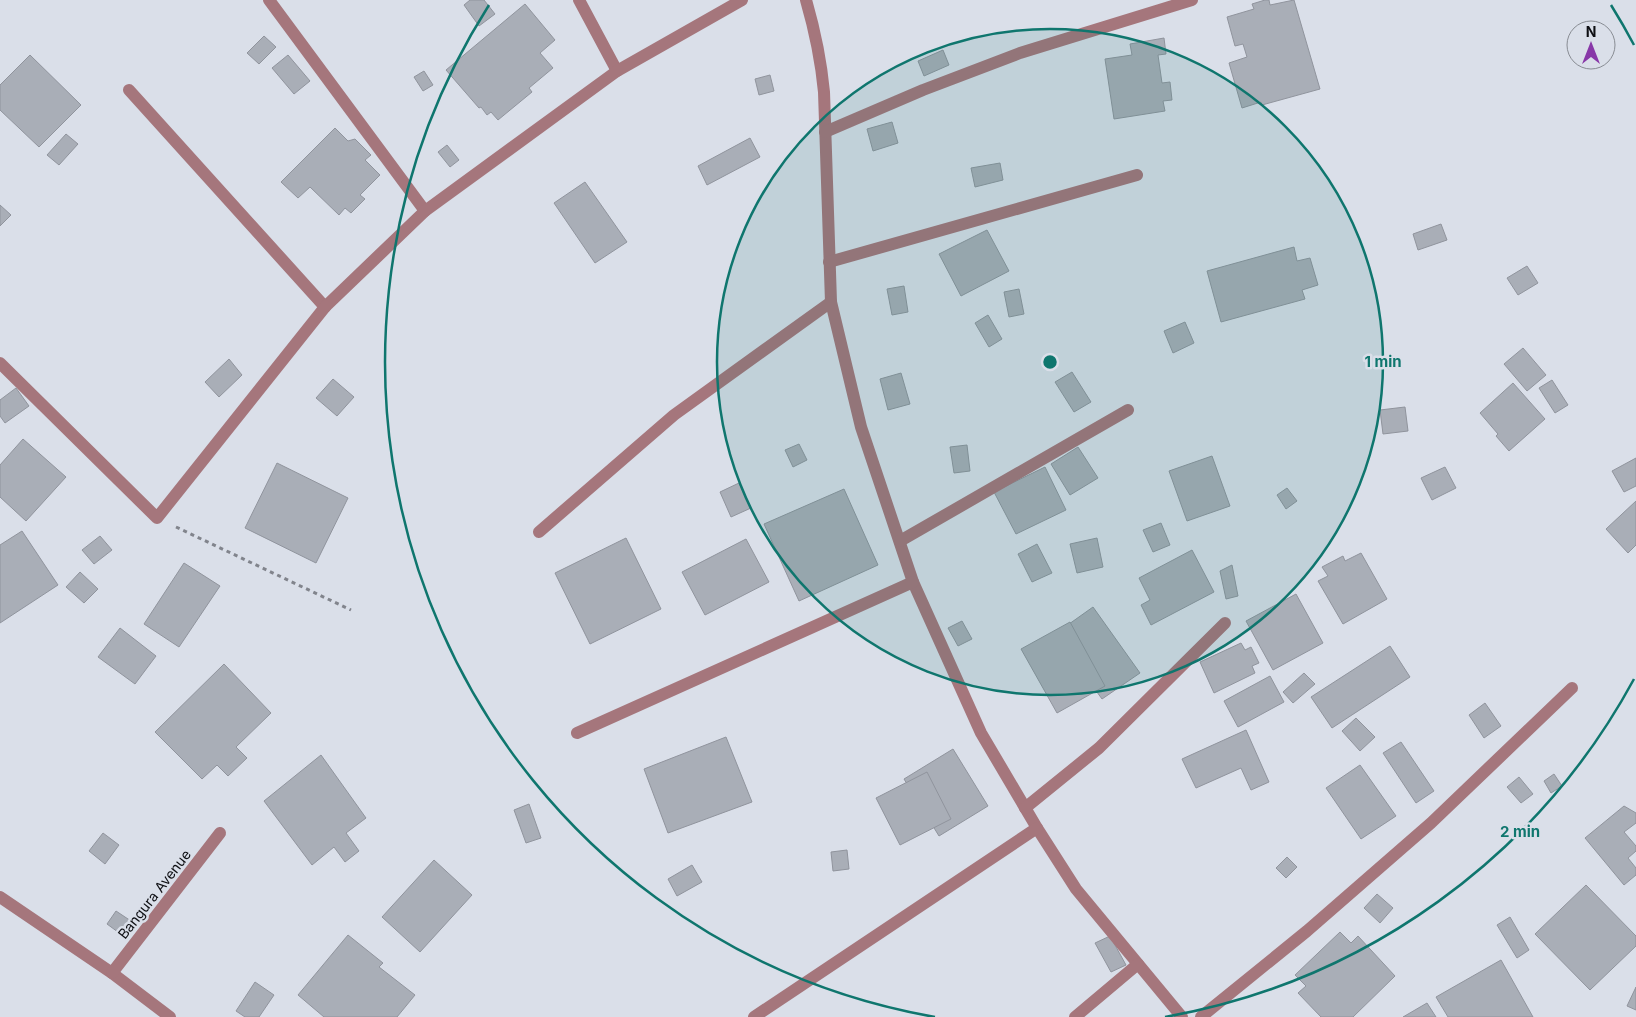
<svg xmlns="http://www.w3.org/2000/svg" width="1636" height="1017" viewBox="0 0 1636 1017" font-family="Inter,sans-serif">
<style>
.building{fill:#a9aeb7;stroke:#90949d}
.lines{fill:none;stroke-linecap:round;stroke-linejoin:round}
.path{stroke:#81848c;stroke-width:3;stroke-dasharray:4 4;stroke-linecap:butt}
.street{stroke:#a5767c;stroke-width:12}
.ring{fill:none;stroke:#0f766e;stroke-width:2.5}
.labels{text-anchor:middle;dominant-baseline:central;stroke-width:5;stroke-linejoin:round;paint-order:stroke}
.street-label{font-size:14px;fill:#0e0f13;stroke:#dadfe9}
.centre{fill:#0f766e;stroke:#dadfe9;stroke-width:2.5}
.ring-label{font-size:15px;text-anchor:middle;font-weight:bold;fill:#0f766e;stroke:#dadfe9;stroke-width:5;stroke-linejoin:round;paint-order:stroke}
</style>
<rect width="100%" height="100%" fill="#dadfe9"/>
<g class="building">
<path d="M470 0H484L495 14 479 26 464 5Z"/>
<path d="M1265 0H1269L1270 5 1294 0 1320 89 1262 105 1261 102 1242 108 1229 63 1247 57 1243 44 1235 46 1227 17 1254 9 1252 4Z"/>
<path d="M525 4 555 40 540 53 553 68 529 88 532 92 498 120 491 112 487 115 481 107 479 108 446 70Z"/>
<path d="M264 36 276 47 259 64 247 53Z"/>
<path d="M1164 38 1166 54 1158 55 1162 83 1170 82 1172 100 1163 101 1165 111 1114 119 1105 59 1132 55 1130 44Z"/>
<path d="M943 50 949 65 924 76 918 61Z"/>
<path d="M30 55 81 105 39 147 0 110V85Z"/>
<path d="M288 55 310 81 294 94 272 68Z"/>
<path d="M424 71 433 85 423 91 414 77Z"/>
<path d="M770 75 774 91 759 95 755 79Z"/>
<path d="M892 122 898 143 873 151 867 129Z"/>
<path d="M335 128 348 141 355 139 371 155 365 160 380 175 360 195 365 199 351 213 345 208 339 215 310 187 298 198 281 182Z"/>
<path d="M66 134 78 144 59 165 47 155Z"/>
<path d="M750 138 760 157 707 185 698 166Z"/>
<path d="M447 145 459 160 450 167 438 152Z"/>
<path d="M1000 163 1003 180 975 187 971 168Z"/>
<path d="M585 182 627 242 595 263 554 203Z"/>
<path d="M0 205 11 215 0 226Z"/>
<path d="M1441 224 1447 240 1418 250 1413 234Z"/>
<path d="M987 230 1009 271 961 296 939 254Z"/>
<path d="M1294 247 1297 261 1310 258 1318 285 1302 290 1305 299 1221 322 1207 271Z"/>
<path d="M1527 266 1538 283 1518 295 1507 278Z"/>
<path d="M904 286 908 312 892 315 887 289Z"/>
<path d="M1019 289 1024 314 1009 317 1004 292Z"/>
<path d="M988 315 1002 339 989 347 975 323Z"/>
<path d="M1185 322 1194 343 1173 353 1164 331Z"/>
<path d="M1523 348 1546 375 1527 391 1504 364Z"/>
<path d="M229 359 242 375 219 397 205 382Z"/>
<path d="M1072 372 1091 402 1074 412 1055 382Z"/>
<path d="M901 373 910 404 888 410 880 379Z"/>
<path d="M333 379 354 397 337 416 316 398Z"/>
<path d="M1552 380 1568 405 1555 413 1539 388Z"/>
<path d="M1513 383 1545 419 1509 451 1496 436 1498 434 1480 413Z"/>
<path d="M16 388 29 406 5 423 0 416V400Z"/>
<path d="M1405 407 1408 431 1383 434 1380 410Z"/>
<path d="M23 439 66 477 26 521 0 497V465Z"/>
<path d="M799 444 807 460 793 467 785 450Z"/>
<path d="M967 445 970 471 954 473 950 447Z"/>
<path d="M1078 447 1098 478 1070 495 1051 464Z"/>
<path d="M1212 456 1230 506 1187 521 1169 471Z"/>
<path d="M1636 458V486L1624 492 1612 471Z"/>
<path d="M277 463 348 498 316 563 245 528Z"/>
<path d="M1045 467 1066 510 1016 534 994 492Z"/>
<path d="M1445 467 1456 488 1432 500 1421 478Z"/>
<path d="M739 483 751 508 731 517 720 492Z"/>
<path d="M1287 488 1297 501 1286 509 1277 495Z"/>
<path d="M844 489 878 565 799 601 764 524Z"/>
<path d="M1636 501V545L1628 553 1606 529Z"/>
<path d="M1161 523 1170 545 1153 552 1143 530Z"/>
<path d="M22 531 58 585 0 623V545Z"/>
<path d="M100 536 112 550 94 564 82 550Z"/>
<path d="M626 538 661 609 590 644 555 573Z"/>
<path d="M1097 538 1103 567 1077 573 1070 544Z"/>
<path d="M746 539 769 582 705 615 682 572Z"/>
<path d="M1037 544 1052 573 1032 582 1018 554Z"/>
<path d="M1192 550 1214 592 1151 625 1141 605 1150 600 1139 578Z"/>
<path d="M1361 553 1387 599 1343 624 1318 581 1328 576 1322 567 1343 556 1345 561Z"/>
<path d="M184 563 220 586 179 647 144 624Z"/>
<path d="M1232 565 1238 596 1226 599 1220 571Z"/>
<path d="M80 572 98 589 84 603 66 587Z"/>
<path d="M1296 594 1323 643 1273 670 1246 621Z"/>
<path d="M1093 607 1140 673 1102 699 1055 634Z"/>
<path d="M962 621 972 639 958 646 948 628Z"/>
<path d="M1070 622 1105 686 1057 713 1021 649Z"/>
<path d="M120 628 156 656 135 684 98 657Z"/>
<path d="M1241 643 1245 650 1251 647 1259 663 1252 666 1255 673 1214 693 1200 662Z"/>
<path d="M1390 646 1410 677 1332 728 1311 697Z"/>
<path d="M224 664 271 713 236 747 247 758 228 776 217 765 202 779 155 732Z"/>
<path d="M1304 673 1315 684 1293 703 1283 692Z"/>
<path d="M1270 676 1284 702 1238 727 1224 701Z"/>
<path d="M1485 703 1501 726 1484 738 1469 715Z"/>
<path d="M1356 718 1375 737 1360 751 1342 731Z"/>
<path d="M1246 730 1269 782 1251 790 1241 768 1196 788 1182 759Z"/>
<path d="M726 737 752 802 668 833 644 769Z"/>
<path d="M1401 742 1434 791 1416 803 1383 753Z"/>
<path d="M953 749 988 806 939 836 904 779Z"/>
<path d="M321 755 366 818 346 833 359 851 345 862 334 847 312 865 264 801Z"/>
<path d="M1360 765 1396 816 1361 839 1326 788Z"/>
<path d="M927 772 951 819 900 845 876 798Z"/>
<path d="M1554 774 1562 786 1551 793 1544 781Z"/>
<path d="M1519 777 1533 794 1521 803 1507 787Z"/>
<path d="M529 804 541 838 526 843 514 810Z"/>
<path d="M1624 806 1636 813V823L1624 832 1636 846V851L1628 858 1636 868V875L1624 885 1585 838Z"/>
<path d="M103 833 119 845 105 864 89 851Z"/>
<path d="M847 850 849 869 833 871 831 852Z"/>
<path d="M1287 857 1297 867 1286 878 1276 868Z"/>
<path d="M434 860 472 895 420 952 382 917Z"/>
<path d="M692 865 702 882 677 896 668 879Z"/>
<path d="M1586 885 1636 936V946L1590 990 1535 934Z"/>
<path d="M1377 894 1393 908 1380 923 1364 908Z"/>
<path d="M116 911 131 921 122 935 107 924Z"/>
<path d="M1510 917 1529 950 1517 958 1497 925Z"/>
<path d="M1340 932 1351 943 1358 936 1395 976 1353 1017H1321L1298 993 1306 986 1295 975Z"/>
<path d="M348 935 383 963 379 967 415 995 397 1017H324L298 995Z"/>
<path d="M1110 936 1126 965 1111 972 1095 943Z"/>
<path d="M1501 960 1533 1017H1448L1436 997Z"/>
<path d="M255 982 274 995 259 1017H245L236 1011Z"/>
<path d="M1636 987V1010L1627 1006Z"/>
<path d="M1427 1003 1436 1017H1403Z"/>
</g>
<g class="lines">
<path class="path" d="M176 527 351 610"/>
<g class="street">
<path d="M269 0 425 211"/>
<path d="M579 0 617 71"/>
<path d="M806 0C815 31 821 60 824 92L831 302 861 427 913 582 981 733 1037 828 1076 889 1182 1017"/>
<path d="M129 90 325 307"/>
<path d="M825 132 923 90 1020 53 1192 0"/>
<path d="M829 262 1137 175"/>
<path d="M0 363 157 518 325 307 425 211 617 71 742 0"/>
<path d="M539 532 674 415 831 302"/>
<path d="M900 541 1128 410"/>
<path d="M577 733 913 582"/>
<path d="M1025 808 1099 748 1225 623"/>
<path d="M0 897 112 973 170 1017"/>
<path d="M112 973 220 833"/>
<path d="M754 1017 1037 828"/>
<path d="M1075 1017 1138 964"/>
<path d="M1201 1017 1307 931 1431 823 1572 688"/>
</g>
</g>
<circle cx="1050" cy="362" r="333" fill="#0f766e" fill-opacity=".12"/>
<g class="ring">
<circle cx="1050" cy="362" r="333"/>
<path d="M1634 679A665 665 0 0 1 1165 1017M935 1017A665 665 0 0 1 489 5M1611 5A665 665 0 0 1 1634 45"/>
</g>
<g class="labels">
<g class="street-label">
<text transform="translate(154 894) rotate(-52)">Bangura Avenue</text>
</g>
</g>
<circle cx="1050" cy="362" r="8" class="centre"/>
<g class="ring-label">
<text x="1383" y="367">1 min</text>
<text x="1520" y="837">2 min</text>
</g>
<g transform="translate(1591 45)"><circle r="24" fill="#dadfe9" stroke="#888c93"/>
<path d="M0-4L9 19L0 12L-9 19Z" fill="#8838a8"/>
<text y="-8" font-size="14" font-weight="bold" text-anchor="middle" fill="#0e0f13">N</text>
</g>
</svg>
